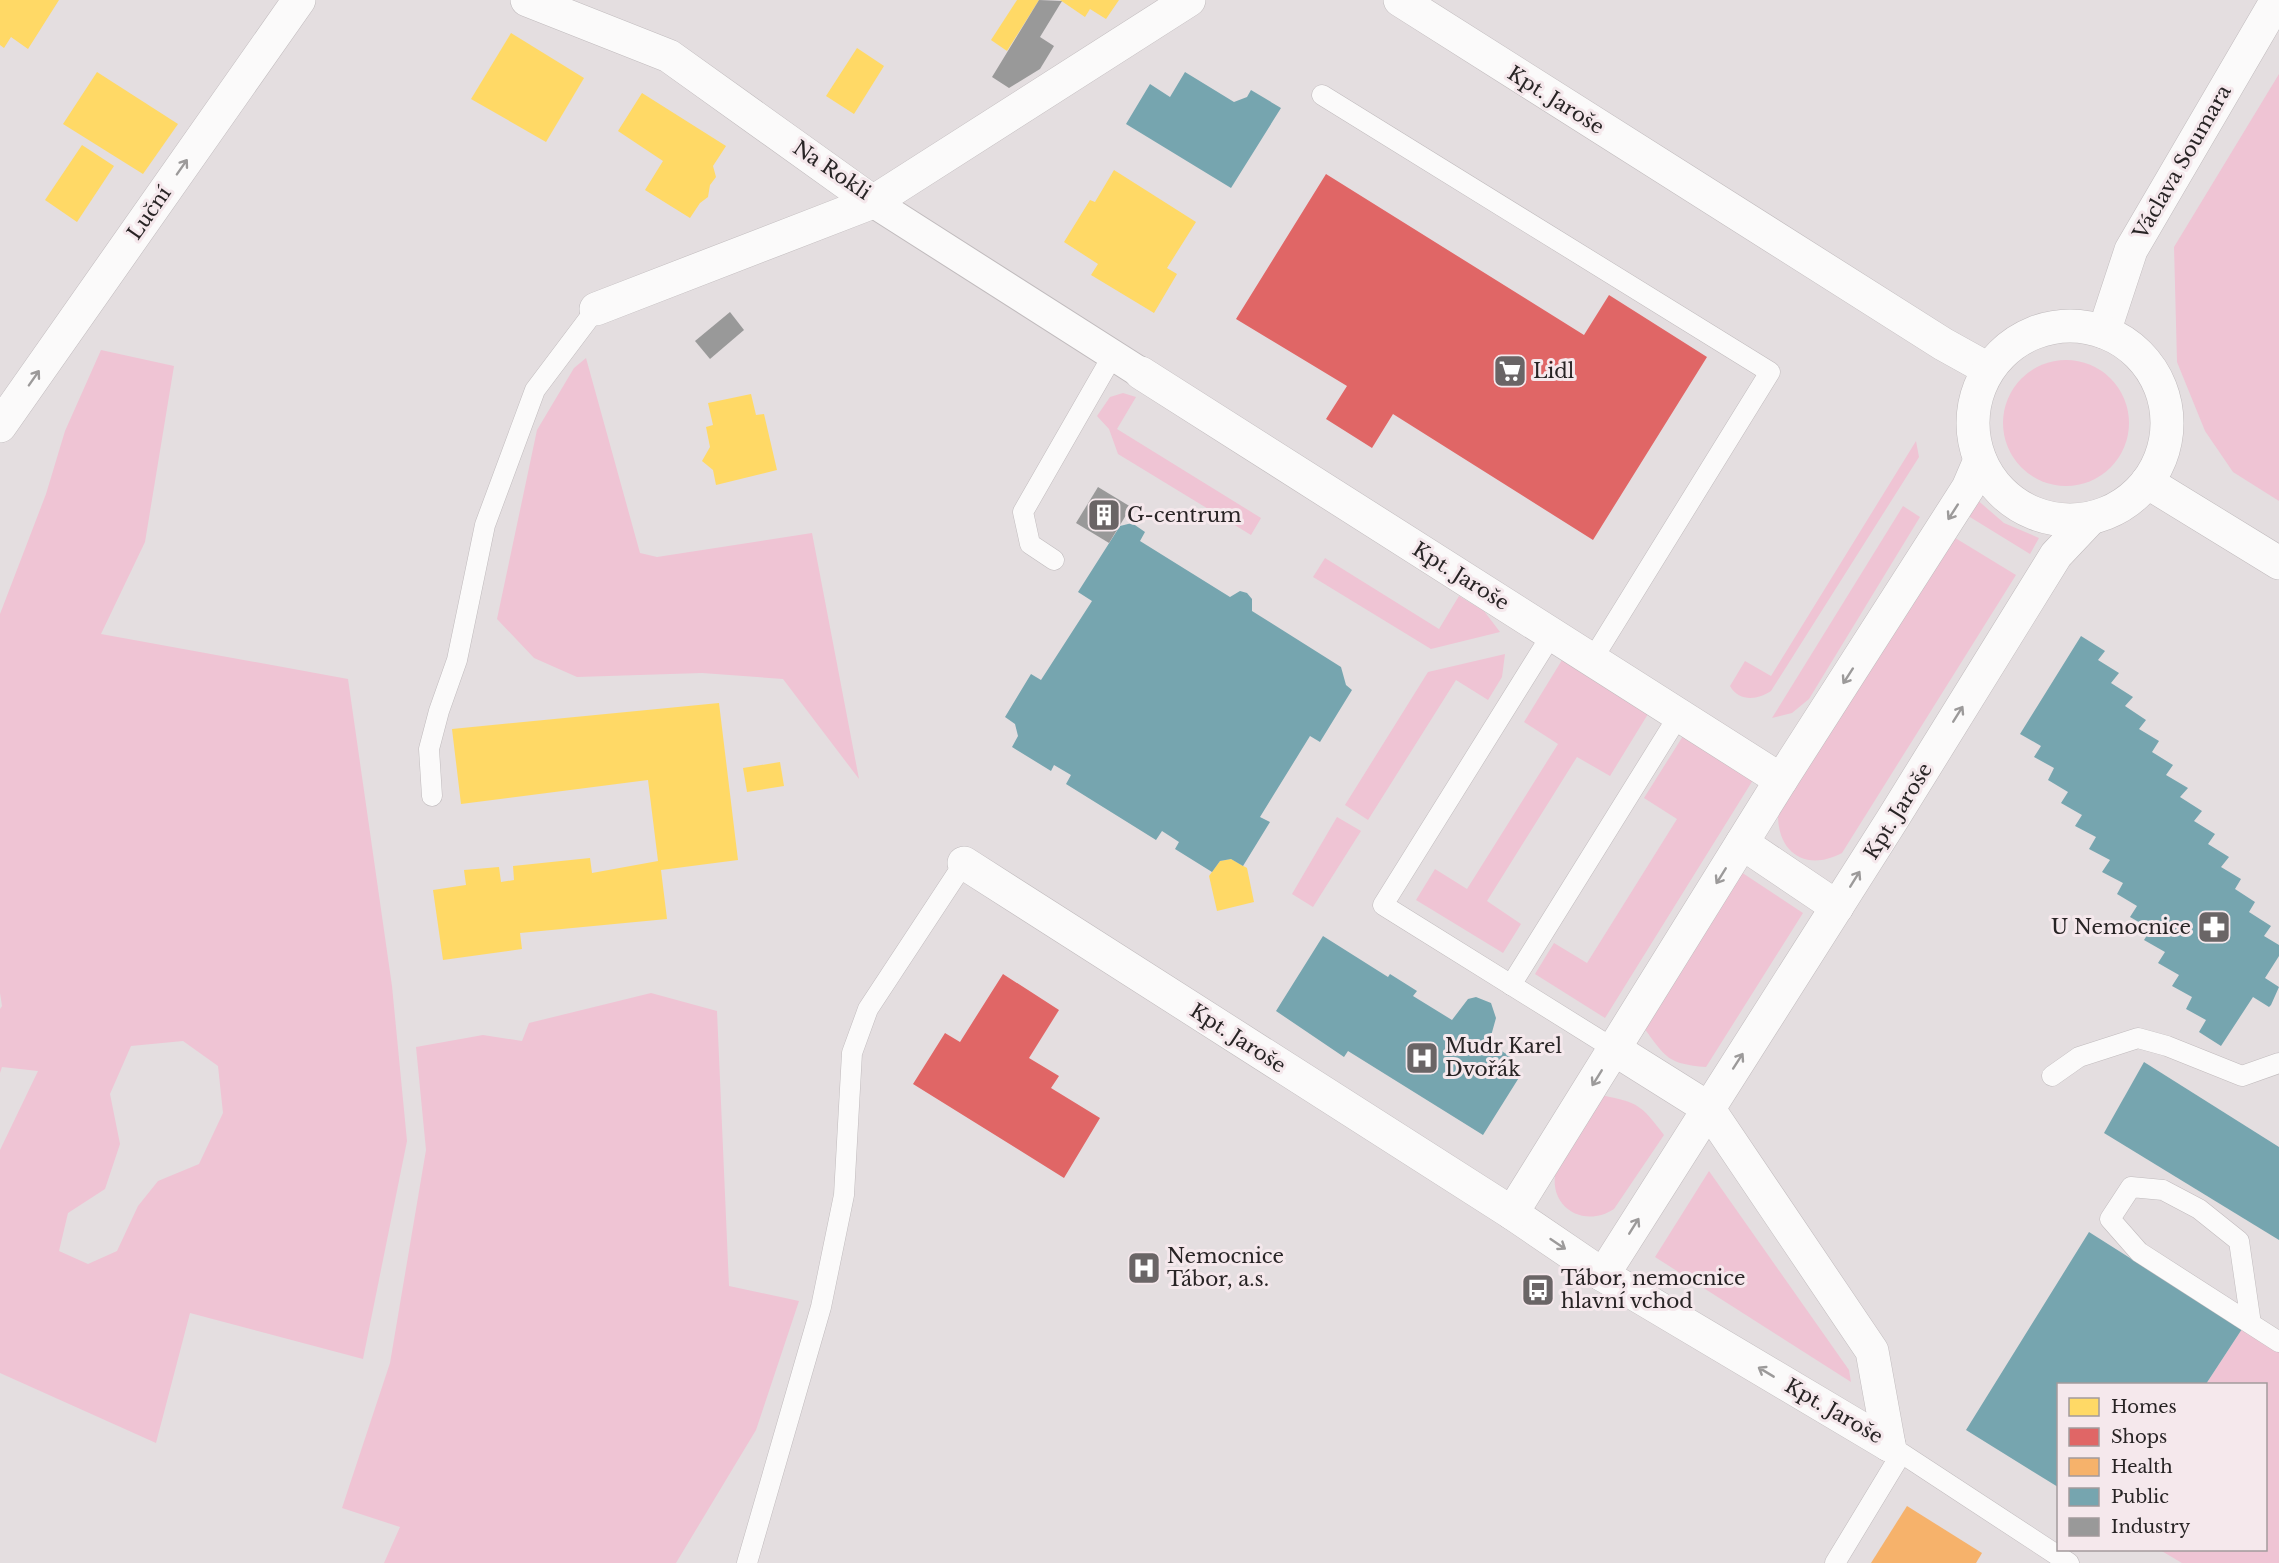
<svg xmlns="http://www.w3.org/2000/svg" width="2279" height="1563" viewBox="0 0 2279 1563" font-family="'Libre Baskerville',serif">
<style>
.green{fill:#efc4d4;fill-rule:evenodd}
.homes{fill:#ffd966}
.shops{fill:#e06666}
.health{fill:#f6b26b}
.public{fill:#76a5af}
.industry{fill:#999}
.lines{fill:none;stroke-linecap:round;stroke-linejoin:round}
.service-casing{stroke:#c0bbbd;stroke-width:21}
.pedestrian-casing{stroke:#c0bbbd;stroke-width:32}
.minor-casing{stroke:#c0bbbd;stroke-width:34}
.tertiary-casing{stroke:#c0bbbd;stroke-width:34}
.service{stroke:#fbfafa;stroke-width:20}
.pedestrian{stroke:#fbfafa;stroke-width:30}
.minor{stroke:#fbfafa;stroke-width:33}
.tertiary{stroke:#fbfafa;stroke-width:33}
.oneway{stroke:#9c9a9a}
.labels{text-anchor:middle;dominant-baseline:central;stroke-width:6;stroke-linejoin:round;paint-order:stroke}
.street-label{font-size:20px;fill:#282425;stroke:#f5e8ec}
.poi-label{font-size:20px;fill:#282425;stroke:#f5e8ec;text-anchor:start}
</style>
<rect width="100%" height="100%" fill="#e4dee0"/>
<g class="green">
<path d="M2279 74V501L2233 472 2205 431 2177 362 2174 247Z"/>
<path d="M101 350 174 366 145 542 101 634 348 679 392 986 407 1141 363 1359 190 1313 156 1443 0 1373V1150L38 1071 2 1067 0 1073V1009L2 1006 0 993V614L46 494 65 431ZM183 1041 218 1066 223 1113 199 1164 158 1181 138 1206 117 1251 88 1264 59 1251 68 1213 105 1189 120 1144 110 1094 131 1046Z"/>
<path d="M586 358 640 553 657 557 812 533 859 779 783 679 702 673 577 677 534 658 497 619 537 430 574 368Z"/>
<circle cx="2066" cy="423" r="63"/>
<path d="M1123 393 1136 397 1117 429 1261 518 1251 535 1118 454 1109 429 1097 416 1110 397Z"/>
<path d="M1916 441 1919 457 1771 691C1758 700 1739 702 1730 686L1745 661 1771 676Z"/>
<path d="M1975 498 2004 523 2039 538 2030 554 1965 514Z"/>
<path d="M1903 506 1920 517 1809 699 1792 713 1772 718Z"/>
<path d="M1952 536 2016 575 1842 853C1806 872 1777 853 1778 813Z"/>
<path d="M1325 558 1439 629 1459 596 1484 611 1500 632 1431 649 1313 577Z"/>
<path d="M1505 654 1502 677 1488 700 1456 680 1368 820 1345 805 1428 672Z"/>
<path d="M1562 660 1648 714 1610 776 1577 757 1487 901 1521 924 1503 953 1416 900 1435 869 1467 889 1558 744 1524 722Z"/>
<path d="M1683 736 1753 780 1605 1018 1535 974 1554 943 1587 963 1677 819 1644 798Z"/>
<path d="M1337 817 1361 831 1313 907 1292 894Z"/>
<path d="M1741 872 1803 913 1706 1067C1668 1064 1666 1058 1644 1028Z"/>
<path d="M651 993 717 1011 729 1286 799 1301 756 1430 676 1563H384L400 1527 342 1508 390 1363 426 1150 416 1047 483 1035 522 1041 529 1023Z"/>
<path d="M1601 1095C1639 1103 1640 1104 1664 1135L1614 1209C1584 1229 1547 1207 1556 1170Z"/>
<path d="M1709 1171 1849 1370 1851 1382 1655 1257Z"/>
<path d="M2242 1329 2279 1352V1563H2182L2160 1550H2266V1384H2206Z"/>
</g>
<g class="homes">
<path d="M0 0H59L28 49 11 37 4 48 0 45Z"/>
<path d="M1017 0H1039L1007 51 991 40Z"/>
<path d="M1060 0H1119L1106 19 1090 9 1085 17Z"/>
<path d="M511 33 584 78 546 142 471 99Z"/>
<path d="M857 48 884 66 854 114 826 96Z"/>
<path d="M97 72 178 124 143 174 63 124Z"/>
<path d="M642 93 726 146 713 166 716 177 710 185 708 197 700 203 690 218 645 190 663 161 618 131Z"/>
<path d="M82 145 114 166 77 222 45 200Z"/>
<path d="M1114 170 1196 222 1167 268 1177 274 1154 313 1091 275 1098 264 1064 242 1090 200 1095 202Z"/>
<path d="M751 394 756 415 764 414 777 470 716 485 713 470 702 461 710 447 706 427 713 425 708 403Z"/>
<path d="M719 703 738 860 661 870 667 919 520 933 522 949 443 960 433 890 466 885 464 870 499 867 501 882 514 880 513 866 590 858 592 873 658 861 648 780 461 804 452 729Z"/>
<path d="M780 762 784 786 747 792 743 768Z"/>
<path d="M1231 859 1247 868 1254 902 1217 911 1209 876 1220 861Z"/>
</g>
<g class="shops">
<path d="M1326 174 1584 335 1609 295 1707 357 1593 540 1393 414 1372 448 1326 419 1347 386 1236 319Z"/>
<path d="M1003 974 1059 1010 1029 1058 1059 1076 1051 1088 1100 1118 1064 1178 913 1084 945 1033 960 1042Z"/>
</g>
<path class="health" d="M1907 1506 1982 1553 1976 1563H1871Z"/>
<g class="public">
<path d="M1185 72 1234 102 1247 97 1251 90 1281 108 1231 188 1126 124 1150 84 1170 97Z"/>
<path d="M1132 523 1145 532 1140 541 1230 597 1240 591 1247 593 1252 599V611L1341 667 1346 685 1352 690 1320 742 1310 736 1260 817 1270 822 1243 866 1231 859 1220 861 1212 872 1175 849 1179 842 1162 831 1156 840 1066 784 1071 775 1054 765 1051 771 1012 747 1018 736 1015 724 1005 717 1031 674 1041 680 1092 601 1078 592 1120 526Z"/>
<path d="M2081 636 2105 651 2098 660 2119 673 2111 683 2133 697 2125 706 2146 720 2139 729 2159 741 2152 752 2173 765 2166 775 2188 788 2180 797 2202 811 2194 821 2215 834 2208 844 2229 857 2221 867 2241 879 2235 889 2255 902 2249 912 2271 926 2264 936 2279 945V956L2265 978 2279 987 2271 1005 2269 1007 2253 997 2221 1046 2199 1032 2206 1020 2186 1009 2192 997 2172 986 2179 975 2158 963 2165 952 2144 940 2151 929 2130 917 2137 906 2117 894 2123 883 2102 872 2110 860 2089 849 2096 837 2075 826 2082 815 2061 803 2068 792 2048 780 2054 768 2034 757 2041 746 2020 734Z"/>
<path d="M1323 936 1388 977 1390 974 1417 991 1413 996 1452 1020 1468 999 1476 997 1491 1003 1496 1018 1489 1043 1511 1057 1509 1059 1503 1056 1499 1063 1520 1076 1483 1135 1348 1051 1344 1057 1276 1011Z"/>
<path d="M2144 1062 2279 1147V1240L2104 1133Z"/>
<path d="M2089 1232 2242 1329 2206 1384H2058V1487L1966 1430Z"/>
</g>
<g class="industry">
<path d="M1039 0 1062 1 1040 37 1054 46 1040 69 1009 88 992 77Z"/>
<path d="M730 312 744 330 710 359 695 341Z"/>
<path d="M1098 487 1131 507 1109 543 1076 523Z"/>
</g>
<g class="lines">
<g class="service-casing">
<g id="service">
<path d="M1322 95 1770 372 1592 660"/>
<path d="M1054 560 1030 544 1023 512 1113 355"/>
<path d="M1552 634 1383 905 1614 1049"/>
<path d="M432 796 429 749 439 711 457 660 485 525 535 390 596 309"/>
<path d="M1511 985 1679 715"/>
<path d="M2052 1076 2079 1057 2138 1038 2167 1046 2242 1076 2279 1063"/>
<path d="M2251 1324 2239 1241 2199 1209 2163 1190 2131 1187 2110 1219 2139 1252 2279 1342"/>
<path d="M1889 1445 2069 1563"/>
<path d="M747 1563 821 1307 844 1195 852 1053 868 1009 964 863"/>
<path d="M1835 1563 1901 1454"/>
</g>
</g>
<g class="pedestrian-casing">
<path id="pedestrian" d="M873 202 1141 373"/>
</g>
<g class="minor-casing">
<g id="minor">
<path d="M527 0 669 56 873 202"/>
<path d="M596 309 873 202 1189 0"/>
<path d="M2104 332 2131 250 2277 0"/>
<path d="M1141 373 1781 780"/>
<path d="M0 426 299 0"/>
<path d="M1742 843 1837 907"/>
<path d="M964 863 1512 1213 1603 1275 1889 1445"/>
<path d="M1614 1049 1708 1108 1872 1351 1889 1445"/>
<path d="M1512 1213 1781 780 1968 488 1980 460"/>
<path d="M1603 1275 1892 820 2056 555 2091 518"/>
</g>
</g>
<g class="tertiary-casing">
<g id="tertiary">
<path d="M1400 0 1943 344 1988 369"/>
<circle cx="2070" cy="423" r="97"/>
<path d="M2147 482 2279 563"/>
</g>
</g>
<use href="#service" class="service"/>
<use href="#pedestrian" class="pedestrian"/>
<use href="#minor" class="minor"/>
<use href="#tertiary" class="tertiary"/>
</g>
<defs><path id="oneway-shaft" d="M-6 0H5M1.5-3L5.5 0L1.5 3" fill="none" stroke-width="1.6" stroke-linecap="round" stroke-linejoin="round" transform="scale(1.5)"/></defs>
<g class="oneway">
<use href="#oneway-shaft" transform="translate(182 167) rotate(-55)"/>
<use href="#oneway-shaft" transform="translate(34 378) rotate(-55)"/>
<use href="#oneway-shaft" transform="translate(1953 512) rotate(123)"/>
<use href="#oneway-shaft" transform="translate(1848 676) rotate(123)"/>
<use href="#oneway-shaft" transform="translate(1958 714) rotate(-58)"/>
<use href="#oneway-shaft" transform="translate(1721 876) rotate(122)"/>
<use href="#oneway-shaft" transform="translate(1855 879) rotate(-58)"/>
<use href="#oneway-shaft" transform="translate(1738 1061) rotate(-57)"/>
<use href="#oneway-shaft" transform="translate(1597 1078) rotate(122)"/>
<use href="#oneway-shaft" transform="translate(1634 1226) rotate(-58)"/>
<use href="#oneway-shaft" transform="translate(1558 1244) rotate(34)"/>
<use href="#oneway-shaft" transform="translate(1766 1372) rotate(-149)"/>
</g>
<defs>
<g id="supermarket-square" transform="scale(1.725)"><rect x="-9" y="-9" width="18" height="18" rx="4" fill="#6a6566" stroke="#f5e8ec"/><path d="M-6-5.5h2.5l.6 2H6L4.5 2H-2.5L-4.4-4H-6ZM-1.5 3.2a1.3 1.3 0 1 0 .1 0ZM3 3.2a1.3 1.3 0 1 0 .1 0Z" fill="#fff"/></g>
<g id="building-square" transform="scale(1.725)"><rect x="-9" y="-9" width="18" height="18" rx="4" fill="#6a6566" stroke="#f5e8ec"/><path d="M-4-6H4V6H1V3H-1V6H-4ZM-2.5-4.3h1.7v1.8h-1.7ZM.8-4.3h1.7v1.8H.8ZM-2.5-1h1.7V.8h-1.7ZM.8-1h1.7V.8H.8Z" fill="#fff"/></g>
<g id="pharmacy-square" transform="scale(1.725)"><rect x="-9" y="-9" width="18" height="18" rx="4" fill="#6a6566" stroke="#f5e8ec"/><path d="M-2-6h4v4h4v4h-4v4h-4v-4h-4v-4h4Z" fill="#fff"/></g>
<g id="hospital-square" transform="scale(1.725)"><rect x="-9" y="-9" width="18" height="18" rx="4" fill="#6a6566" stroke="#f5e8ec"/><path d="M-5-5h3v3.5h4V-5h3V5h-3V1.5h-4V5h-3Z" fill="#fff"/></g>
<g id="bus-square" transform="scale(1.725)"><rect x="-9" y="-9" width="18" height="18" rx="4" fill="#6a6566" stroke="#f5e8ec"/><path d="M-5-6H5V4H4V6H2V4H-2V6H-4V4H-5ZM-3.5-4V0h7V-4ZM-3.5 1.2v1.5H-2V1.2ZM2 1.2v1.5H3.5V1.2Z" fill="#fff"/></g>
</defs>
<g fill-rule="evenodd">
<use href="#supermarket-square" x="1510" y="371"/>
<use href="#building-square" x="1104" y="515"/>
<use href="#pharmacy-square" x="2214" y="927"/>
<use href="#hospital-square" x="1422" y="1058"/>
<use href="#hospital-square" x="1144" y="1268"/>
<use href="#bus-square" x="1538" y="1290"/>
</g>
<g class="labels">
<g class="street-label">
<text transform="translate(1556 100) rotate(32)">Kpt. Jaroše</text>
<text transform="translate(2182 162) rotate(-60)">Václava Soumara</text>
<text transform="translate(832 170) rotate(34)">Na Rokli</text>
<text transform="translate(149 213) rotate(-55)">Luční</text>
<text transform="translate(1461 576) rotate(32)">Kpt. Jaroše</text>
<text transform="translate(1898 811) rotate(-58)">Kpt. Jaroše</text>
<text transform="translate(1238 1038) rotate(33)">Kpt. Jaroše</text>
<text transform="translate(1834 1411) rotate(30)">Kpt. Jaroše</text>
</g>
<g class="poi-label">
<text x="1533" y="371">Lidl</text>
<text x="1127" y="515">G-centrum</text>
<text x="2191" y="927" text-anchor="end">U Nemocnice</text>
<text x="1445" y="1046">Mudr Karel<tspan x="1445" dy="23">Dvořák</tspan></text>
<text x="1167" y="1256">Nemocnice<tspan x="1167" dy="23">Tábor, a.s.</tspan></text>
<text x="1561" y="1278">Tábor, nemocnice<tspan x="1561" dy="23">hlavní vchod</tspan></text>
</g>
</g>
<rect x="2057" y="1383" width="210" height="168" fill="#f5e8ec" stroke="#a39a9c" stroke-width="1.5"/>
<rect x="2069" y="1398" width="30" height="18" fill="#ffd966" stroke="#a39a9c" stroke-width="1.5"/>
<text x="2111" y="1413" font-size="18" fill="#282425">Homes</text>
<rect x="2069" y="1428" width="30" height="18" fill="#e06666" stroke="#a39a9c" stroke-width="1.5"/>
<text x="2111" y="1443" font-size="18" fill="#282425">Shops</text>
<rect x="2069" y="1458" width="30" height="18" fill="#f6b26b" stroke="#a39a9c" stroke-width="1.5"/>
<text x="2111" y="1473" font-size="18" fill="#282425">Health</text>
<rect x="2069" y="1488" width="30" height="18" fill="#76a5af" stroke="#a39a9c" stroke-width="1.5"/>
<text x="2111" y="1503" font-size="18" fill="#282425">Public</text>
<rect x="2069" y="1518" width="30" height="18" fill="#999999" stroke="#a39a9c" stroke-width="1.5"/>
<text x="2111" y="1533" font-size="18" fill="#282425">Industry</text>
</svg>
